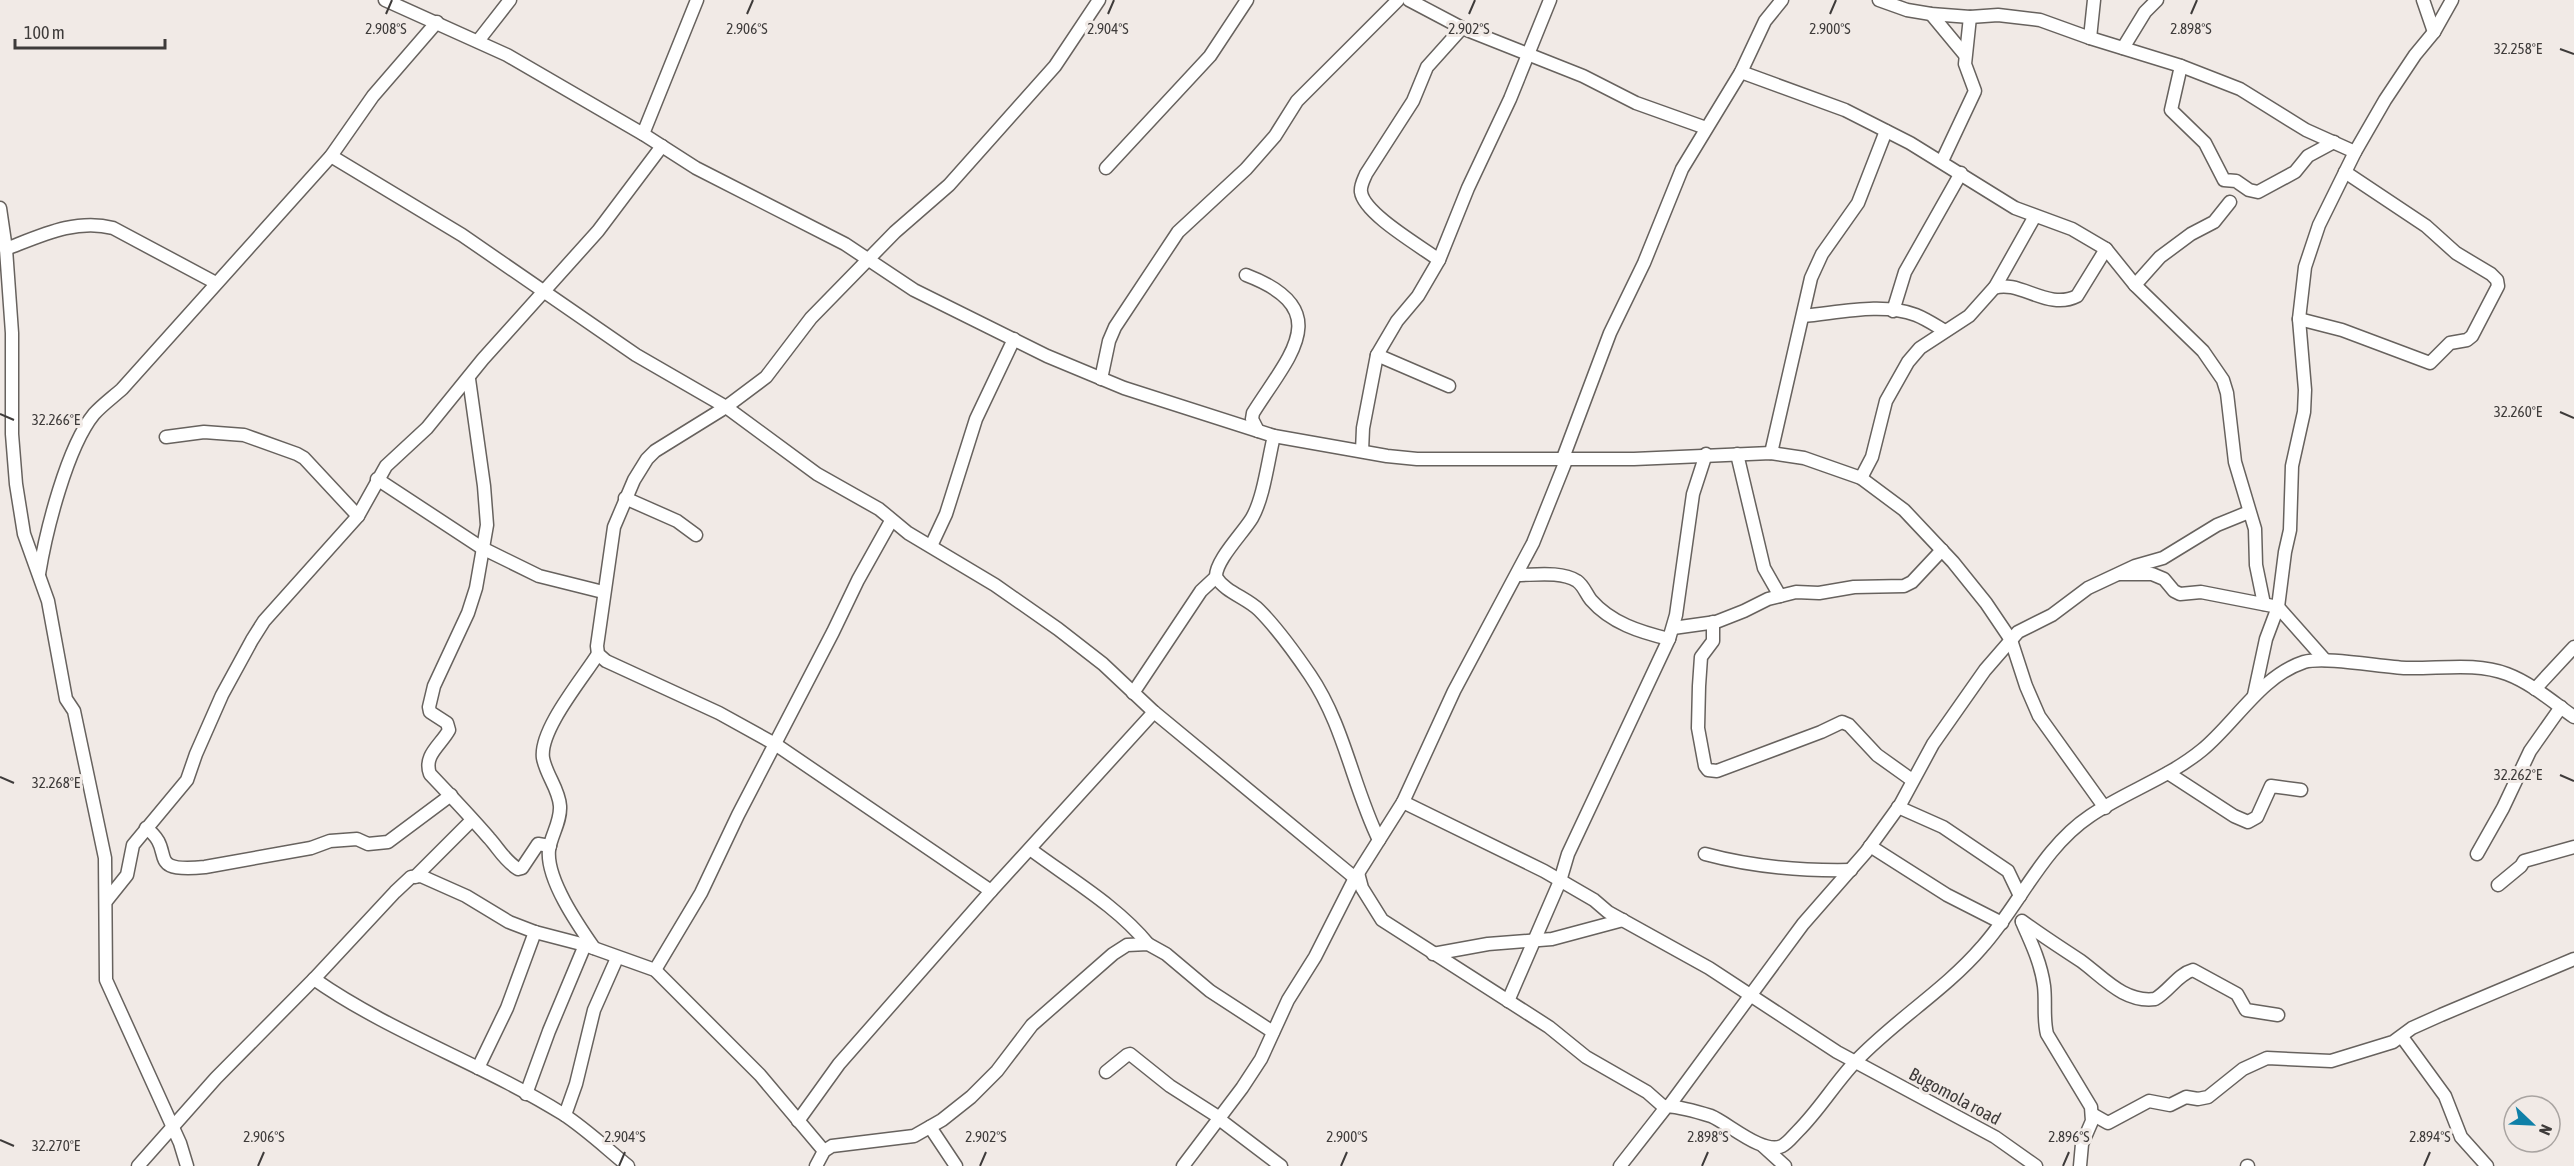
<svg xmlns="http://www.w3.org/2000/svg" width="2574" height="1166" viewBox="0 0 2574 1166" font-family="'Asap Condensed',sans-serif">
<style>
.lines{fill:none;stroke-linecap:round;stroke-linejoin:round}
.minor-casing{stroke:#67625e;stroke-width:15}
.minor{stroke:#fff;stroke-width:12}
.ticks{fill:none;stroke:#3e3b3a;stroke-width:2}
.labels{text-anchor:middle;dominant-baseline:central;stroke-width:6;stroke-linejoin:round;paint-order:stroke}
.street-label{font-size:18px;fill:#3e3b3a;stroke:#f1eae6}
.ticks-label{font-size:15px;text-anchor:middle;fill:#3e3b3a;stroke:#f1eae6;stroke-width:6;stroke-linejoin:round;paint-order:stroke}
</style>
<rect width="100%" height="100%" fill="#f1eae6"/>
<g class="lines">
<g class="minor-casing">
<g id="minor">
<path d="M385 0 507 55 643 134 696 168 845 244 914 290 1047 356 1124 388 1274 436 1387 456 1417 459H1634L1771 453 1804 458 1861 478 1904 510 1953 562 1986 603 2011 640 2026 686 2039 716 2105 808"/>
<path d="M1409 0 1462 28 1583 76 1636 103 1706 128"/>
<path d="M1879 0 1907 10 1931 14 1970 17 1998 15 2040 20 2090 38 2181 66 2240 89 2306 130 2355 152"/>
<path d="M2423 0 2434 32"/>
<path d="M1931 14 1965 55"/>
<path d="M2090 38 2094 0"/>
<path d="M478 41 510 0"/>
<path d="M2123 48 2145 12 2157 0"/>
<path d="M2181 66 2171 110 2205 143 2224 180 2236 181 2249 190 2258 192 2295 172 2308 156 2334 142"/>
<path d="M1741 72 1845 110 1910 143 2015 208 2072 229 2106 249 2135 285 2203 351 2223 380 2227 393 2235 462 2255 529 2256 565 2264 604"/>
<path d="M643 134 697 0"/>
<path d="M331 156 462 235 636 355 726 407 817 474 879 509 908 533 995 585 1058 629 1103 664 1154 712 1355 878"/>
<path d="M1942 161 1975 91 1965 64 1970 17"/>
<path d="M1106 168 1210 56 1247 0"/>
<path d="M0 208 6 249 12 333V434L16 484 24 534 48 601 66 699 74 711 105 858 106 980 180 1143 187 1166"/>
<path d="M6 249C40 236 76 218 113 228L216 283"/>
<path d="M1439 260C1422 247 1364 214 1361 192 1360 186 1364 179 1366 174L1413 101 1427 67 1462 28"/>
<path d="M1246 275C1338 310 1288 357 1253 413L1252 419 1258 431"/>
<path d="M2135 285 2160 257 2191 234 2214 222 2230 202"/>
<path d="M1995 287 2035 216"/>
<path d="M1893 311 1905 272 1961 173"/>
<path d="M1803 316C1838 313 1882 302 1916 315 1926 319 1935 325 1945 331"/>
<path d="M2299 319 2342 330 2430 363 2450 343 2467 340 2472 336 2498 286 2497 280 2491 274 2456 253 2426 226 2345 172"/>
<path d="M1377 355 1449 386"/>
<path d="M469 379 484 486 487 525 476 588 468 613 434 686 429 707 430 712 447 723 449 730C441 745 423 755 430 774 450 795 470 816 489 838 499 849 504 860 518 869L522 868 538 844 550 846"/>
<path d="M1101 379 1109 341 1115 327 1178 232 1246 169 1275 136 1297 101 1398 0"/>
<path d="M1274 436C1268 460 1264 497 1252 518 1243 533 1215 561 1216 577 1225 592 1247 598 1259 610 1278 629 1295 653 1310 675 1344 725 1353 787 1379 840"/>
<path d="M166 437 204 432 244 435 297 454 304 458 358 516"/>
<path d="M1362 451 1363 428 1377 355 1397 321 1418 296 1439 260 1468 188 1510 99 1550 0"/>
<path d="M1771 453 1811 278 1822 254 1858 203 1886 131"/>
<path d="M1737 454 1764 568 1780 596"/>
<path d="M1563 458 1610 333 1644 263 1682 169 1741 72 1765 21 1782 0"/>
<path d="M1861 478 1872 457 1886 401 1908 362 1920 348 1969 316 1994 288C2019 279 2048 311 2077 296L2106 249"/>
<path d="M377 479 482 548 539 576 603 592"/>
<path d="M625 498 677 521 696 535"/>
<path d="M931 546 946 514 976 419 1014 339"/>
<path d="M39 574C46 531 67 447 94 414 102 405 113 397 122 389L331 156 373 96 437 22"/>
<path d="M2120 574H2152L2164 579 2174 591 2180 594 2201 592 2278 607 2325 660"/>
<path d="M1517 575C1535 575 1561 571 1577 581 1584 586 1586 594 1591 600 1611 623 1640 632 1669 639"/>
<path d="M1713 622V641L1701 657 1699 686 1698 728 1705 766 1708 770 1717 771 1821 732 1842 722 1849 725 1877 755 1912 780"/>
<path d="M1673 628 1716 622 1744 611 1768 599 1796 592 1819 593 1854 587 1904 586 1912 582 1942 550"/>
<path d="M2535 689 2574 647"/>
<path d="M1133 693 1201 591 1216 577"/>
<path d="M2254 695 2266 639 2278 607 2285 552 2290 530 2292 466 2304 412 2305 390 2299 319 2305 267 2319 225 2355 152 2385 100 2415 55 2434 32 2452 0"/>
<path d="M2168 773 2234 816 2248 822 2257 817 2271 786 2301 790"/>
<path d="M1403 802 1544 871 1594 900 1608 912 1709 968 1837 1052 1995 1137 2036 1166"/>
<path d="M1898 807 1943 827 2008 871 2020 896"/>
<path d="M146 828C178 851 142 873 205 867L311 848 330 841 357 839 368 844 388 842 451 795"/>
<path d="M1870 846 1947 895 2002 923"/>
<path d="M1030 849C1070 879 1117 906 1148 944"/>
<path d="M1705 854C1753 867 1800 871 1851 870"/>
<path d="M2477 854 2503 808 2530 751 2561 707"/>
<path d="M1358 873 1362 888 1382 920 1549 1027 1586 1057 1647 1092 1664 1107"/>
<path d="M415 877 472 820"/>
<path d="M2498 885 2521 866 2524 861 2574 847"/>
<path d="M991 891 775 744 719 713 606 661 598 654 597 646 614 527 634 480 647 459 655 451 726 407 766 377 811 318 895 232 949 185 1055 66 1099 0"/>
<path d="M107 900 127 875 133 845 187 780 196 754 222 695 252 640 264 621 358 516 386 466 427 428 483 359 598 231 662 146"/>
<path d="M2022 921C2041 935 2061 948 2081 961 2103 977 2124 1003 2155 999 2169 991 2178 974 2193 970L2237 994 2246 1010 2278 1015"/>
<path d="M2022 922C2031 942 2041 963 2044 986 2046 1002 2043 1018 2047 1034L2091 1107 2092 1121 2082 1144 2080 1166"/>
<path d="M594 948C578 925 546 879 549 850 551 835 561 822 560 806 559 789 546 775 543 758 539 730 583 678 598 654"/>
<path d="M1433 954 1488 944 1552 939 1623 920"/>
<path d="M655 970 701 893 738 815 833 632 858 580 891 521"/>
<path d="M314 979C391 1033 483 1064 563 1114 586 1129 607 1149 628 1166"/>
<path d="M1508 1001 1560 881 1568 854 1669 639 1676 615 1693 494 1706 454"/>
<path d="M2402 1037 2445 1096 2461 1137 2487 1166"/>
<path d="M478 1068 507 1008 535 932"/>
<path d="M1106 1072 1127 1055 1130 1054 1170 1086 1220 1118"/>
<path d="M526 1094 549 1031 585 945"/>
<path d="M1669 1106 1803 924 1866 852 1900 805 1933 744 1985 670 2018 632 2052 615 2088 588 2135 566 2163 558 2217 525 2249 512"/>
<path d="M2092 1114 2108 1123 2149 1101 2170 1105 2186 1097 2198 1099 2208 1097 2243 1069 2267 1058 2331 1061 2393 1042 2412 1028 2441 1015 2574 959"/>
<path d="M565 1115 576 1084 594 1010 617 958"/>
<path d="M1219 1119 1281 1166"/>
<path d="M798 1121 839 1064 991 891 1154 712"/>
<path d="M930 1127 956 1166"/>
<path d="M1763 1146 1785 1166"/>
<path d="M138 1166 216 1078 314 979 395 892 411 877 421 876 466 896 509 922 535 932 585 945 655 970 760 1075 824 1151"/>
<path d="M816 1166 824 1151 832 1146 914 1136 942 1120 971 1097 997 1071 1032 1025 1113 954 1127 945 1148 944 1166 954 1210 991 1273 1032"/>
<path d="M1183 1166 1242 1088 1261 1059 1288 1000 1315 957 1355 878 1403 802 1454 691 1533 543 1567 458"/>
<path d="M1620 1166 1667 1106C1680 1107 1698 1112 1711 1116 1728 1123 1763 1155 1782 1146 1788 1143 1793 1136 1798 1131 1820 1109 1835 1083 1856 1061 1895 1020 1945 990 1982 947 2019 906 2042 848 2090 816 2125 792 2168 778 2202 750 2235 723 2261 676 2304 662 2325 656 2381 667 2406 668 2439 669 2476 662 2507 674 2531 683 2553 702 2574 717"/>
<path d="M2247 1166H2248"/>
</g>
</g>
<use href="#minor" class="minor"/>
</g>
<path class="ticks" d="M386 14 392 0M747 14 753 0M1108 14 1114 0M1469 14 1475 0M1830 14 1836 0M2191 14 2197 0M2560 49 2574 54M2560 412 2574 418M0 414 14 420M2560 775 2574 781M0 777 14 783M0 1140 14 1146M258 1166 264 1152M619 1166 625 1152M980 1166 986 1152M1341 1166 1347 1152M1702 1166 1708 1152M2063 1166 2069 1152M2424 1166 2430 1152"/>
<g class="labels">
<g class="street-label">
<text transform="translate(1955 1096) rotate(28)">Bugomola road</text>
</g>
</g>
<g class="ticks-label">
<text x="386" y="34">2.908°S</text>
<text x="747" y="34">2.906°S</text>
<text x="1108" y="34">2.904°S</text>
<text x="1469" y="34">2.902°S</text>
<text x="1830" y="34">2.900°S</text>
<text x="2191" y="34">2.898°S</text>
<text x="2518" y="54">32.258°E</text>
<text x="2518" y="417">32.260°E</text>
<text x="56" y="425">32.266°E</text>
<text x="2518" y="780">32.262°E</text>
<text x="56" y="788">32.268°E</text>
<text x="264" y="1142">2.906°S</text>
<text x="625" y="1142">2.904°S</text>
<text x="986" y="1142">2.902°S</text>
<text x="1347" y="1142">2.900°S</text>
<text x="1708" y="1142">2.898°S</text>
<text x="2069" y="1142">2.896°S</text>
<text x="2430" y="1142">2.894°S</text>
<text x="56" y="1151">32.270°E</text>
</g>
<g transform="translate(2532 1124) rotate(113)"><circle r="28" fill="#f1eae6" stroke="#a9a4a1" stroke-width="1.5"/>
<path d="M0-4.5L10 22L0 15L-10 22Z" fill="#0f80a8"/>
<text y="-9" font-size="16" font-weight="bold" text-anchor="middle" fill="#3e3b3a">N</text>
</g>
<path d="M15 39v9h150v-9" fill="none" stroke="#3e3b3a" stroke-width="3"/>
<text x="24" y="39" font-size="18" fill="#3e3b3a" stroke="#f1eae6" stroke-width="4.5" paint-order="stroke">100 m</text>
</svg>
